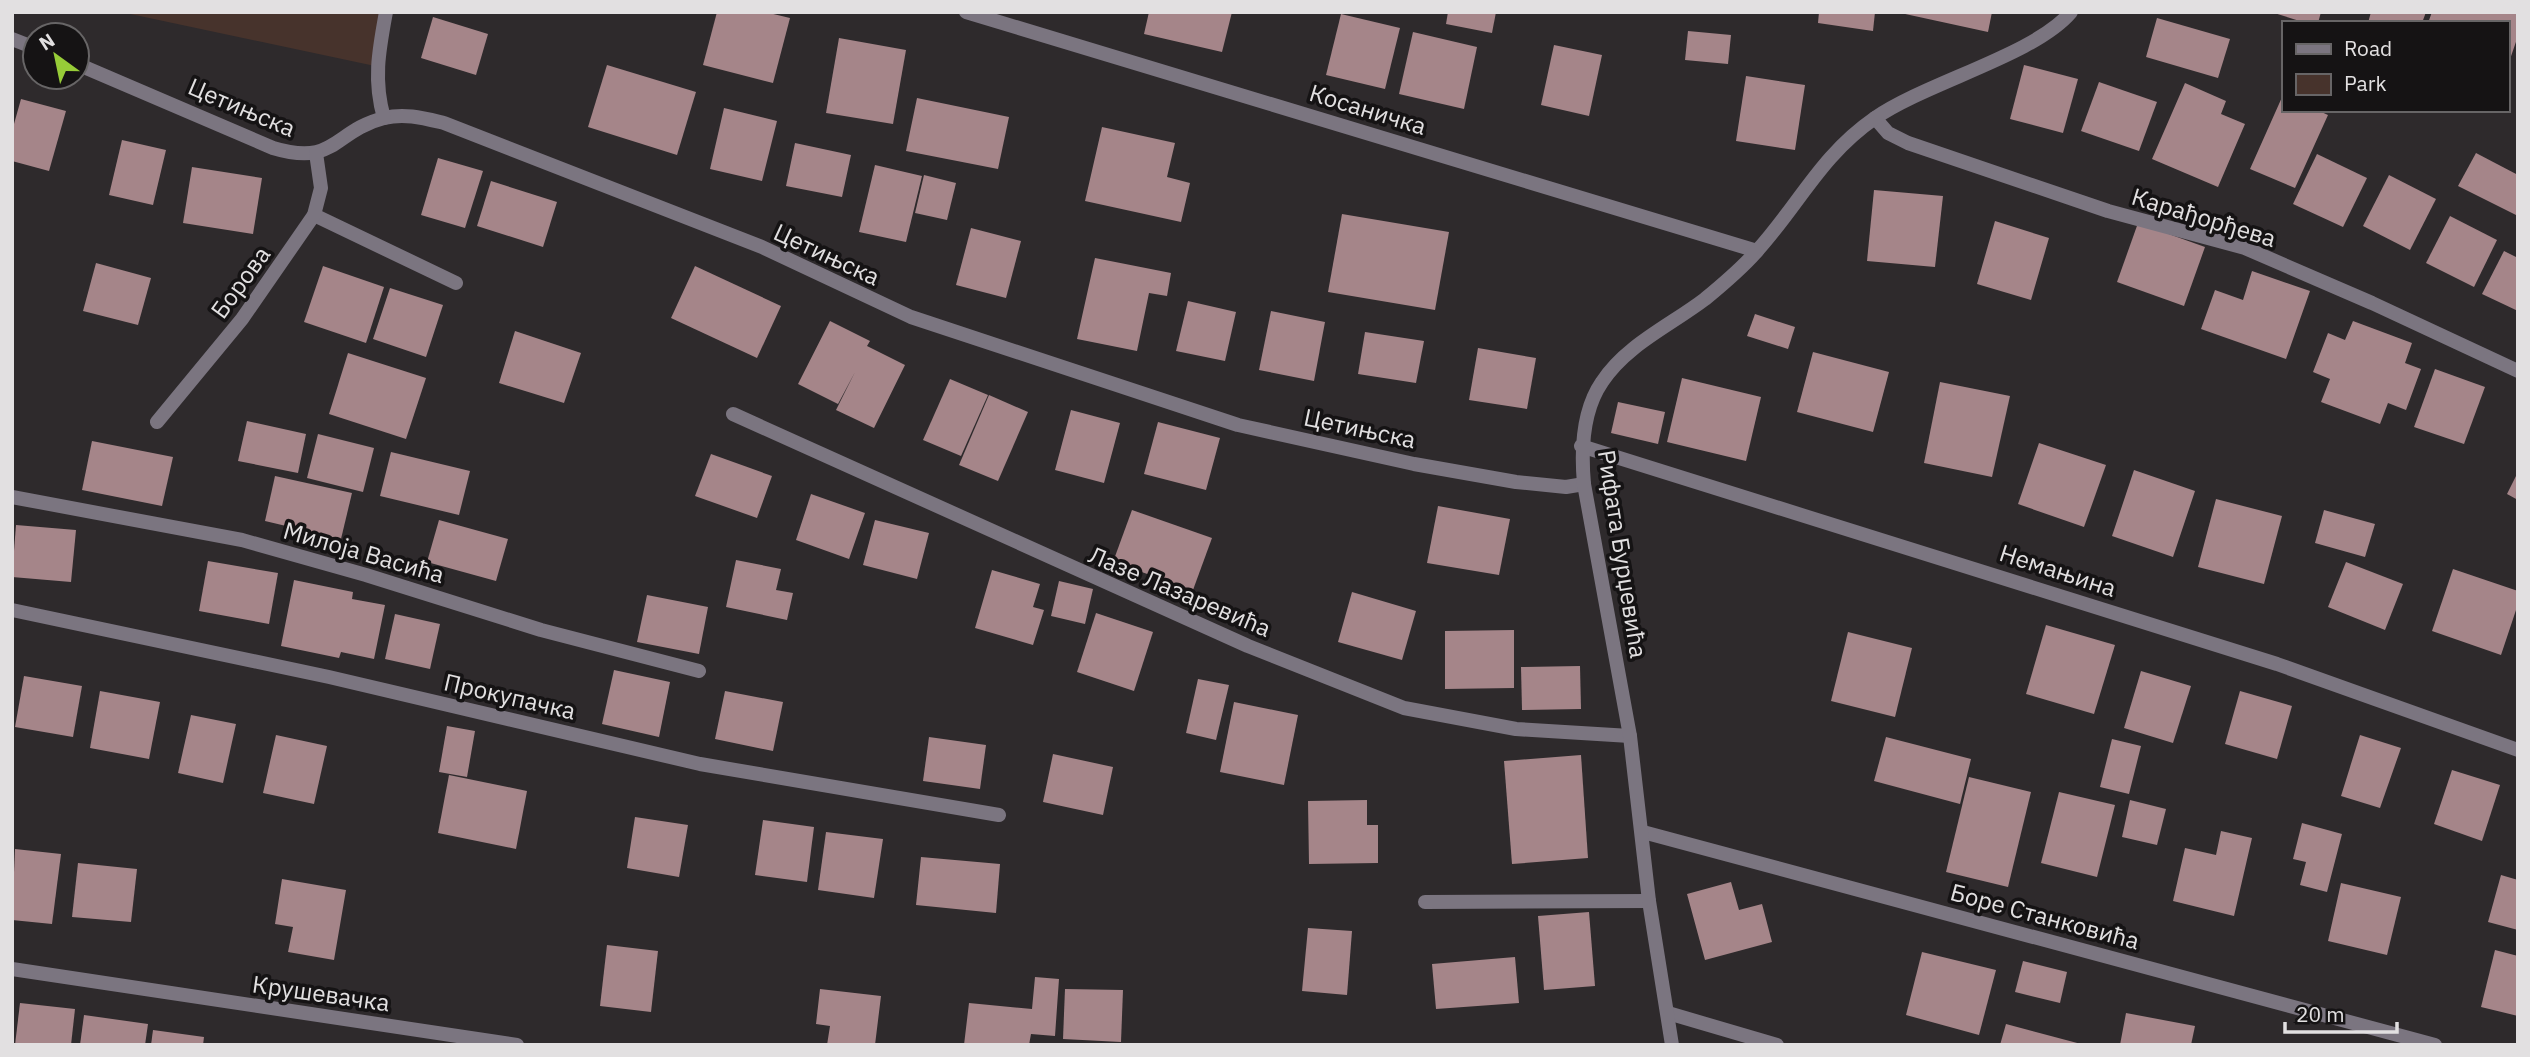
<svg xmlns="http://www.w3.org/2000/svg" width="2530" height="1057" viewBox="0 0 2530 1057" font-family="'IBM Plex Sans',sans-serif">
<style>
.green{fill:#47332c}
.building{fill:#a58589}
.lines{fill:none;stroke-linecap:round;stroke-linejoin:round}
.lane{stroke:#7b7580;stroke-width:14}
.street{stroke:#7b7580;stroke-width:14}
.labels{text-anchor:middle;dominant-baseline:central;stroke-width:7;stroke-linejoin:round;paint-order:stroke}
.street-label{font-size:24px;fill:#e2e0e1;stroke:#151314}
</style>
<rect width="100%" height="100%" fill="#2e2a2c"/>
<path class="green" d="M121 12H386L375 66Z"/>
<g class="building">
<path d="M717 12H765L790 18 773 83 703 65Z"/>
<path d="M1149 12H1232L1222 52 1144 34Z"/>
<path d="M1448 12H1496L1492 33 1446 24Z"/>
<path d="M1819 12H1875L1873 31 1818 23Z"/>
<path d="M1896 12H1992L1988 32Z"/>
<path d="M2271 12H2321L2318 23H2306Z"/>
<path d="M2371 12H2426L2422 23H2368Z"/>
<path d="M2432 12 2518 14V36L2508 65 2507 23H2428Z"/>
<path d="M1341 14 1400 28 1385 89 1326 75Z"/>
<path d="M433 17 488 34 476 75 421 58Z"/>
<path d="M2157 18 2230 39 2218 78 2146 57Z"/>
<path d="M1688 31 1731 35 1728 64 1685 60Z"/>
<path d="M1413 32 1477 47 1464 109 1399 94Z"/>
<path d="M839 38 906 50 893 124 826 113Z"/>
<path d="M1554 45 1602 55 1589 116 1541 105Z"/>
<path d="M607 65 696 92 677 155 588 127Z"/>
<path d="M2024 65 2078 79 2063 133 2010 119Z"/>
<path d="M1746 76 1805 85 1795 150 1736 141Z"/>
<path d="M2099 82 2157 102 2139 151 2081 131Z"/>
<path d="M2185 83 2226 101 2221 114 2245 124 2218 187 2152 159Z"/>
<path d="M2283 95V110H2317L2328 115 2295 188 2250 169Z"/>
<path d="M917 98 1009 117 998 169 906 151Z"/>
<path d="M21 99 66 111 49 171 12 161V131Z"/>
<path d="M724 108 777 121 762 181 710 169Z"/>
<path d="M1102 127 1175 143 1167 177 1190 183 1181 222 1085 201Z"/>
<path d="M122 140 166 150 153 205 109 195Z"/>
<path d="M795 143 851 155 842 197 786 186Z"/>
<path d="M2476 153 2518 175V216L2458 186Z"/>
<path d="M2317 154 2367 178 2343 227 2293 204Z"/>
<path d="M438 158 483 171 465 228 421 215Z"/>
<path d="M875 165 922 176 906 242 859 232Z"/>
<path d="M192 167 262 178 253 234 183 223Z"/>
<path d="M924 175 956 183 947 220 915 213Z"/>
<path d="M2389 175 2436 199 2410 250 2363 226Z"/>
<path d="M491 181 557 202 543 247 477 226Z"/>
<path d="M1874 190 1943 196 1935 267 1867 261Z"/>
<path d="M1342 214 1449 232 1435 310 1328 292Z"/>
<path d="M2450 216 2497 240 2474 287 2426 263Z"/>
<path d="M1995 221 2049 238 2031 300 1977 284Z"/>
<path d="M2138 223 2205 247 2184 306 2117 282Z"/>
<path d="M971 228 1021 241 1006 298 956 285Z"/>
<path d="M2504 251 2518 258V311L2482 294Z"/>
<path d="M1095 258 1171 273 1167 296 1149 293 1137 351 1077 339Z"/>
<path d="M96 263 151 278 138 325 83 311Z"/>
<path d="M323 266 384 287 366 343 304 322Z"/>
<path d="M695 266 781 306 757 358 671 318Z"/>
<path d="M2252 271 2310 291 2286 359 2201 329 2215 290 2243 300Z"/>
<path d="M390 288 443 305 426 357 373 339Z"/>
<path d="M1188 301 1236 312 1225 361 1176 351Z"/>
<path d="M1271 311 1325 322 1314 381 1259 370Z"/>
<path d="M1755 314 1795 327 1788 349 1747 336Z"/>
<path d="M830 321 870 341 867 346 905 365 874 428 836 410 855 372 838 404 798 384Z"/>
<path d="M2353 321 2412 343 2405 363 2421 369 2406 410 2388 403 2380 424 2321 402 2330 379 2313 372 2328 333 2345 340Z"/>
<path d="M515 331 581 353 564 403 499 383Z"/>
<path d="M1365 332 1424 341 1416 383 1358 374Z"/>
<path d="M1478 348 1536 358 1527 409 1469 400Z"/>
<path d="M1813 352 1889 372 1873 432 1797 412Z"/>
<path d="M348 353 426 378 406 439 329 414Z"/>
<path d="M2435 369 2485 387 2464 444 2414 427Z"/>
<path d="M1682 378 1761 397 1746 461 1667 442Z"/>
<path d="M950 379 988 395 961 456 923 440Z"/>
<path d="M1940 382 2010 396 1992 477 1924 463Z"/>
<path d="M989 395 1028 412 998 481 959 465Z"/>
<path d="M1618 402 1665 412 1658 444 1611 433Z"/>
<path d="M1071 410 1120 423 1104 483 1055 470Z"/>
<path d="M247 421 306 434 298 473 238 461Z"/>
<path d="M1158 422 1220 438 1206 490 1144 474Z"/>
<path d="M318 434 374 448 363 492 307 478Z"/>
<path d="M92 441 173 457 162 506 82 490Z"/>
<path d="M2039 443 2106 465 2084 527 2018 504Z"/>
<path d="M391 452 470 471 459 515 380 496Z"/>
<path d="M711 454 772 476 757 518 695 496Z"/>
<path d="M2134 470 2195 491 2173 557 2112 536Z"/>
<path d="M2518 472V500L2507 494Z"/>
<path d="M275 476 352 493 341 539 265 521Z"/>
<path d="M811 494 865 513 849 559 796 540Z"/>
<path d="M2216 499 2282 516 2264 584 2198 567Z"/>
<path d="M1438 506 1510 519 1499 575 1427 563Z"/>
<path d="M1132 510 1212 538 1193 590 1113 562Z"/>
<path d="M2324 510 2375 524 2365 557 2315 543Z"/>
<path d="M439 520 508 539 496 581 427 562Z"/>
<path d="M875 520 929 533 917 579 863 565Z"/>
<path d="M16 525 76 530 71 582 12 577Z"/>
<path d="M736 560 781 569 776 590 793 593 787 620 726 607Z"/>
<path d="M208 561 278 573 269 624 199 611Z"/>
<path d="M2346 562 2403 584 2385 630 2328 607Z"/>
<path d="M2453 569 2518 591V604L2501 655 2432 631Z"/>
<path d="M992 570 1040 584 1033 607 1044 610 1033 645 975 628Z"/>
<path d="M294 580 353 592 352 599 385 605 374 659 341 652 339 658 281 646Z"/>
<path d="M1059 581 1093 589 1085 624 1051 616Z"/>
<path d="M1352 592 1416 611 1402 660 1338 642Z"/>
<path d="M647 595 708 607 699 654 637 642Z"/>
<path d="M1096 613 1153 632 1134 691 1077 672Z"/>
<path d="M395 614 440 624 430 669 385 659Z"/>
<path d="M2046 625 2115 645 2094 714 2026 694Z"/>
<path d="M1514 630V688L1445 689V631Z"/>
<path d="M1848 632 1912 648 1895 717 1831 701Z"/>
<path d="M1580 666 1581 709 1522 710 1521 667Z"/>
<path d="M614 670 670 682 659 737 602 724Z"/>
<path d="M2141 671 2191 686 2173 743 2124 728Z"/>
<path d="M24 676 82 686 73 737 15 727Z"/>
<path d="M1198 679 1229 685 1216 740 1186 733Z"/>
<path d="M100 691 160 702 149 759 90 748Z"/>
<path d="M725 691 783 702 773 751 715 739Z"/>
<path d="M2240 691 2292 706 2277 759 2225 744Z"/>
<path d="M1234 702 1298 715 1284 785 1220 772Z"/>
<path d="M191 715 236 724 223 783 178 773Z"/>
<path d="M447 726 475 731 467 777 439 772Z"/>
<path d="M276 735 327 746 314 804 263 793Z"/>
<path d="M2360 735 2401 748 2380 808 2341 796Z"/>
<path d="M929 737 986 745 980 789 923 781Z"/>
<path d="M1886 737 1971 759 1960 804 1874 781Z"/>
<path d="M2112 739 2141 746 2129 794 2100 787Z"/>
<path d="M1053 754 1113 767 1103 815 1043 802Z"/>
<path d="M1581 755 1588 858 1512 864 1504 761Z"/>
<path d="M2452 770 2500 785 2482 841 2434 824Z"/>
<path d="M449 775 527 791 516 849 438 833Z"/>
<path d="M1969 777 2031 792 2008 887 1946 872Z"/>
<path d="M2059 792 2115 805 2097 877 2041 863Z"/>
<path d="M1367 800V825H1378V863L1309 864 1308 801Z"/>
<path d="M2130 800 2166 809 2157 845 2122 837Z"/>
<path d="M635 817 688 825 679 877 627 868Z"/>
<path d="M763 820 814 827 807 882 755 875Z"/>
<path d="M2302 823 2342 834 2327 892 2300 885 2306 862 2293 859Z"/>
<path d="M2221 831 2252 838 2234 916 2173 901 2185 848 2216 855Z"/>
<path d="M826 832 883 839 874 898 818 890Z"/>
<path d="M15 849 61 854 52 924 12 920Z"/>
<path d="M921 857 1000 864 996 913 916 905Z"/>
<path d="M78 863 137 869 131 922 72 917Z"/>
<path d="M2501 875 2518 880V930L2488 922Z"/>
<path d="M282 879 346 890 334 960 288 952 293 927 275 924Z"/>
<path d="M1731 882 1739 910 1762 904 1772 942 1705 960 1687 894Z"/>
<path d="M2341 883 2401 897 2387 955 2328 941Z"/>
<path d="M1589 912 1595 986 1544 990 1538 916Z"/>
<path d="M1308 928 1352 931 1347 995 1302 991Z"/>
<path d="M607 945 658 951 651 1012 600 1006Z"/>
<path d="M2495 950 2518 956V1016L2481 1007Z"/>
<path d="M1922 952 1996 970 1979 1035 1906 1015Z"/>
<path d="M1515 957 1519 1003 1436 1009 1432 964Z"/>
<path d="M2023 961 2067 972 2060 1003 2015 992Z"/>
<path d="M1035 977 1059 979 1055 1036 1031 1034 1029 1045H964L969 1003 1032 1009Z"/>
<path d="M820 989 881 996 875 1045H827L830 1026 816 1024Z"/>
<path d="M1065 989 1123 990 1121 1042 1063 1039Z"/>
<path d="M20 1003 75 1009 71 1045H15Z"/>
<path d="M2126 1013 2195 1026 2191 1045H2120Z"/>
<path d="M84 1015 148 1024 145 1045H80Z"/>
<path d="M2006 1024 2081 1044V1045H2000Z"/>
<path d="M153 1030 204 1037 203 1045H151Z"/>
</g>
<g class="lines">
<path class="lane" d="M314 215 456 283"/>
<g class="street">
<path d="M966 12 1757 251"/>
<path d="M12 39 35 48"/>
<path d="M77 64 273 148C336 167 333 131 384 118 405 113 423 118 444 123L762 247 911 317 1238 425 1414 464 1516 482 1566 487 1584 484"/>
<path d="M384 118C373 80 379 50 386 12"/>
<path d="M1875 118 1888 133 1908 143 2108 211 2245 248 2372 303 2518 371"/>
<path d="M733 414 1248 646 1404 708 1516 729 1630 736"/>
<path d="M157 422 242 319 314 215 321 188 316 153"/>
<path d="M1581 446 2277 664 2518 750"/>
<path d="M12 497 242 540 366 575 541 630 699 671"/>
<path d="M12 610 329 677 700 764 999 815"/>
<path d="M1643 832 2435 1045"/>
<path d="M1425 902 1649 901"/>
<path d="M12 969 517 1045"/>
<path d="M1668 1013 1777 1045"/>
<path d="M1672 1045 1649 901 1630 736 1584 484C1581 451 1582 411 1602 382 1626 345 1671 325 1705 299 1722 285 1741 269 1756 252 1799 205 1820 156 1875 118 1927 82 2035 55 2071 12"/>
</g>
</g>
<g class="labels">
<g class="street-label">
<text transform="translate(242 107) rotate(23)">Цетињска</text>
<text transform="translate(1368 109) rotate(17)">Косаничка</text>
<text transform="translate(2204 217) rotate(17)">Карађорђева</text>
<text transform="translate(827 254) rotate(25)">Цетињска</text>
<text transform="translate(240 282) rotate(-54)">Борова</text>
<text transform="translate(1360 428) rotate(12)">Цетињска</text>
<text transform="translate(364 552) rotate(16)">Милоја Васића</text>
<text transform="translate(1623 554) rotate(81)">Рифата Бурџевића</text>
<text transform="translate(2058 570) rotate(18)">Немањина</text>
<text transform="translate(1180 591) rotate(23)">Лазе Лазаревића</text>
<text transform="translate(510 696) rotate(13)">Прокупачка</text>
<text transform="translate(2045 916) rotate(15)">Боре Станковића</text>
<text transform="translate(321 993) rotate(8)">Крушевачка</text>
</g>
</g>
<rect width="2530" height="1057" fill="none" stroke="#e2e0e1" stroke-width="28"/>
<rect x="2282" y="21" width="228" height="91" fill="#151314" stroke="#676566" stroke-width="2"/>
<rect x="2296" y="44" width="35" height="10" fill="#7b7580" stroke="#676566" stroke-width="2"/>
<text x="2344" y="56" font-size="21" fill="#e2e0e1">Road</text>
<rect x="2296" y="74" width="35" height="21" fill="#47332c" stroke="#676566" stroke-width="2"/>
<text x="2344" y="91" font-size="21" fill="#e2e0e1">Park</text>
<g transform="translate(56 56) rotate(327)"><circle r="33" fill="#151314" stroke="#676566" stroke-width="2"/>
<path d="M0-5L12 26L0 18L-12 26Z" fill="#97cc38"/>
<text y="-10" font-size="19" font-weight="bold" text-anchor="middle" fill="#e2e0e1">N</text>
</g>
<path d="M2285 1022v10h112v-10" fill="none" stroke="#e2e0e1" stroke-width="3.5"/>
<text x="2296" y="1022" font-size="21" fill="#e2e0e1" stroke="#151314" stroke-width="5" paint-order="stroke">20 m</text>
</svg>
